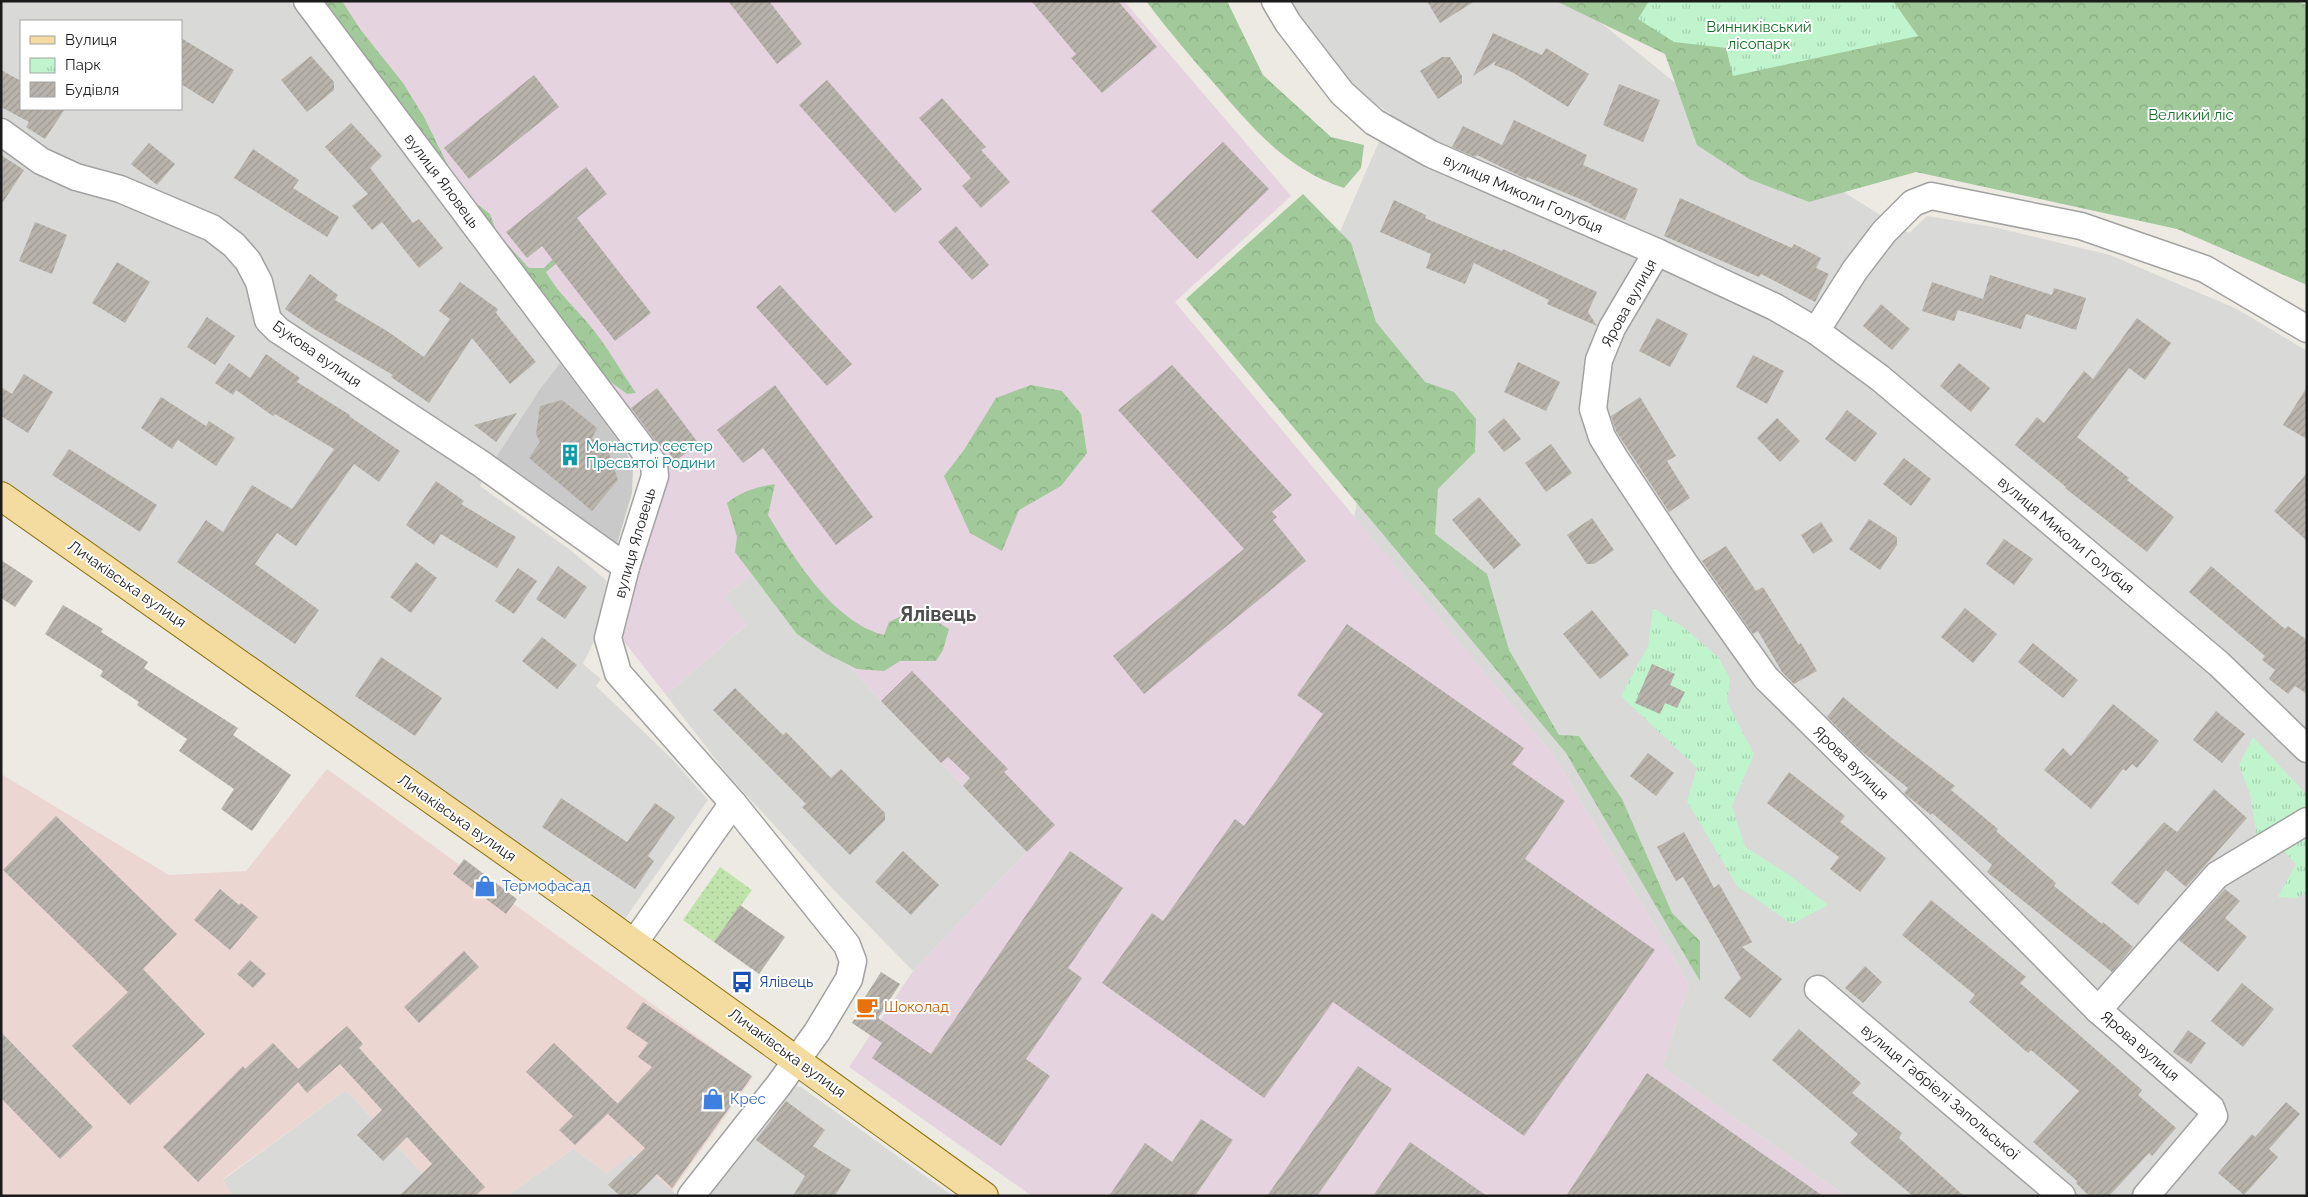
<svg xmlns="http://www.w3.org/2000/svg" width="2308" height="1197" viewBox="0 0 2308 1197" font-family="Raleway,sans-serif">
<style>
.residential{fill:#d9d9d8;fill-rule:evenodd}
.commercial{fill:#ecd6d1}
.industrial{fill:#e5d4df}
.religious{fill:#c9c9c9}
.grass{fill:url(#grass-dots)}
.forest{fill:url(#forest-crowns)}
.park{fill:url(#park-tufts)}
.building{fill:url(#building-hatch)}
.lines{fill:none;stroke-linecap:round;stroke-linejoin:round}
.minor-casing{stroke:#a2a2a2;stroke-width:29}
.primary-casing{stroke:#88700b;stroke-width:30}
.minor{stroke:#fff;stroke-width:26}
.primary{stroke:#f4db9f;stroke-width:28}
.labels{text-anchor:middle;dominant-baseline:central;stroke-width:4;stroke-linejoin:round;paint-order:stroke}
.park-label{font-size:15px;fill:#137027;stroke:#fff}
.street-label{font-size:15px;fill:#1b1b1b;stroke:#fff}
.culture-label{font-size:15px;fill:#0d838f;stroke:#fff;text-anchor:start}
.shop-label{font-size:15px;fill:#366cbe;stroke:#fff;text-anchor:start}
.transit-label{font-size:15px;fill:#164399;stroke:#fff;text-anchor:start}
.food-label{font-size:15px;fill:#c56008;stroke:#fff;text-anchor:start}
.district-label{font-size:20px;font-weight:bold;fill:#4e4e4e;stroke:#fff}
</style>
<defs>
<pattern id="grass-dots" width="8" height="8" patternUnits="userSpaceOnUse" patternTransform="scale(1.25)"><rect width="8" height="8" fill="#bfe3aa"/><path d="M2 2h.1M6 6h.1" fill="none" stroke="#a4c292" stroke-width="1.8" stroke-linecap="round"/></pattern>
<pattern id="forest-crowns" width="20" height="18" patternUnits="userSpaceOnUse" patternTransform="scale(1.25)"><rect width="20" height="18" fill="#a1c999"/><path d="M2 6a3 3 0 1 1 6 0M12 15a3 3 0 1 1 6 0" fill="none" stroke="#8aac83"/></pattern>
<pattern id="park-tufts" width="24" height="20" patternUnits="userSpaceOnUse" patternTransform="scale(1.25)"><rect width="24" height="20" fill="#c0f4cc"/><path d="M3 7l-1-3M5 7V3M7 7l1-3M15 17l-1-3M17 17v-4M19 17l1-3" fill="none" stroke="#a4d1af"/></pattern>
<pattern id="building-hatch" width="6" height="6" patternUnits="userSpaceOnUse" patternTransform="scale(1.25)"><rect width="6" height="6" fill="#b8b3ab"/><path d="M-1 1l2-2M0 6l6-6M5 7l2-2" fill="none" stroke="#9e9993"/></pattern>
</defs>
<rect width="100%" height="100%" fill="#eceae2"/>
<g class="residential">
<path d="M1 1H290L560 363 540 389 495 459 480 486 569 549 607 581 597 635 583 664 601 679 596 686 672 759 708 800 622 923 1 483ZM21 21H181V109H21Z"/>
<path d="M1290 1H1574L1694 98 1909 233 1927 216 1993 227 2110 255 2237 309 2307 351V1196H1846L1662 1067 1689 984 1554 756 1354 517 1369 449 1421 397 1332 250 1391 114 1364 97 1320 46Z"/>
<path d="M760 567 881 701 1027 852 913 971 831 887 728 775 666 695 746 625 724 597Z"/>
<path d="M788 1086 801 1087 953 1196H697Z"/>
<path d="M346 1090 443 1196H232L223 1180Z"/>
<path d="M573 1149 607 1173 631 1154 678 1196H507Z"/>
</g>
<path class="commercial" d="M327 769 753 1077 672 1191 632 1154 607 1173 573 1149 507 1196H443L346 1090 223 1179 232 1196H1V774L169 875 246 871Z"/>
<path class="industrial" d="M331 1H1124L1291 196 1175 302 1554 756 1689 984 1662 1067 1846 1196H1032L849 1067 913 971 1027 852 881 701 760 567 724 597 747 624 666 695 622 639 623 623 665 467Z"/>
<path class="religious" d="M560 363 626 451 633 469 632 493 615 551 495 459 540 389Z"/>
<path class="grass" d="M720 867 752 890 714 942 683 920Z"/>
<g class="forest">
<path d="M309 1H342L360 29 403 83 424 117 461 192 490 214 497 233 529 268H544L557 255 562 259 546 272C559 295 579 311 595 332 610 351 622 373 636 393L627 394 604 377Z"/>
<path d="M1146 1H1227L1263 75 1331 137 1364 145 1361 168 1344 188C1285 169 1251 126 1212 81 1189 55 1167 29 1146 1Z"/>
<path d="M1556 1H2296L2307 5V285L2177 229 1916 172 1809 202 1749 179 1697 145 1665 54Z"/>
<path d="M1303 194 1351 243 1376 322 1425 382 1454 392 1476 419 1475 452 1438 489 1435 534 1487 574 1509 650 1559 735 1579 736 1622 799 1672 913 1700 941V981L1566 753 1186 299Z"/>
<path d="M1031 385 1062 391 1081 414 1087 453 1061 486 1019 510 1002 551 970 533 944 476 964 450 996 398Z"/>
<path d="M775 484 768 515C794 558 833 622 884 635L889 622 907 613 928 616 949 629 943 650 936 661H900L884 671 857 669 825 653 797 634 735 552 737 537 727 503C742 491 757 487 775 484Z"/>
</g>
<g class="park">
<path d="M1649 1H1893L1918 36 1733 76 1726 48 1674 42 1638 19Z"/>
<path d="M1653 608 1683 627 1719 658 1730 679 1727 702 1754 754 1732 806 1745 847 1788 874 1828 905 1792 924 1737 886 1687 801 1697 768 1621 696 1648 646Z"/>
<path d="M2253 737 2306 794 2307 892 2297 898 2278 897 2296 864 2282 849 2265 859 2256 832 2250 794 2239 765Z"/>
</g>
<g class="building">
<path d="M728 1H769L802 44 777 64Z"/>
<path d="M1031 1H1118L1157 47 1102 93 1071 58 1076 54Z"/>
<path d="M1427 1H1475L1440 23Z"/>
<path d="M1493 33 1542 55 1546 48 1589 74 1568 107 1512 72 1494 65 1496 61 1473 76Z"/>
<path d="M181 38 234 70 213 104 181 84Z"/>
<path d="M311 56 334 82V90L307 112 281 80Z"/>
<path d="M1442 57H1450L1462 76V83L1438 99 1420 71Z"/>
<path d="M1 70 21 81V109H65L45 139 26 127 29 122 1 107Z"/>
<path d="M534 75 559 107 469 179 444 148Z"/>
<path d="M827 80 922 189 895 213 799 105Z"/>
<path d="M1619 84 1660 100 1643 142 1603 125Z"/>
<path d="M942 98 986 147 981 150 1010 182 981 208 962 186 971 178 919 118Z"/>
<path d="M1514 120 1587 155 1583 165 1638 189 1625 220 1591 205 1592 204 1527 177 1526 179 1477 155 1475 157 1452 147 1463 126 1502 145Z"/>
<path d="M351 123 382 156 370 168 413 223 419 219 443 248 419 268 382 222 372 230 352 206 368 194 325 147Z"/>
<path d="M1223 142 1269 189 1197 259 1151 211Z"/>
<path d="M149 143 175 164 157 185 131 164Z"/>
<path d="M253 149 299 180 293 188 339 217 327 237 234 178Z"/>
<path d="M1 155 24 170 1 205Z"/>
<path d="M586 167 607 194 577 218 651 313 615 341 542 246 527 258 506 232Z"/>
<path d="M1680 198 1792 248 1794 244 1821 258 1816 268 1829 274 1815 302 1761 274 1759 277 1664 236Z"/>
<path d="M1394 200 1426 215 1425 218 1502 251 1503 249 1597 292 1588 312 1597 326 1547 304 1549 300 1474 263 1465 284 1426 268 1431 254 1380 232Z"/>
<path d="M35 222 67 235 52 274 19 261Z"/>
<path d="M956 226 989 265 972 280 938 242Z"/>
<path d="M117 262 150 282 125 323 92 303Z"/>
<path d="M310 274 338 295 335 300 387 331 424 357 450 319 439 311 460 282 498 309 496 313 536 362 510 384 472 338 429 403 391 377 393 375 314 329 285 309Z"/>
<path d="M1990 275 2052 295 2054 288 2086 298 2076 330 2026 314 2021 329 1958 310 1954 321 1922 311 1932 282 1983 299Z"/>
<path d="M780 285 852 364 827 386 756 307Z"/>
<path d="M1881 304 1910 329 1892 350 1863 326Z"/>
<path d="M207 317 235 336 215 365 187 347Z"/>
<path d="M1657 318 1688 334 1670 367 1639 351Z"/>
<path d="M2137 318 2171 343 2145 380 2129 368 2077 437 2129 478 2127 480 2174 517 2147 552 2065 488 2066 487 2015 445 2037 417 2044 423 2084 371 2093 379Z"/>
<path d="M266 354 300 378 297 382 350 415 349 416 400 451 379 482 354 464 296 546 277 533 255 564 319 610 295 644 177 562 206 520 223 532 252 485 292 509 334 449 275 414 273 416 236 390 233 395 215 383 229 363 250 378Z"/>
<path d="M1753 355 1784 371 1767 404 1736 387Z"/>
<path d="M1518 362 1560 382 1546 411 1504 392Z"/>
<path d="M1959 363 1990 388 1971 412 1940 386Z"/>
<path d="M1172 365 1292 495 1272 512 1277 517 1273 520 1306 561 1144 694 1113 656 1244 549 1118 410Z"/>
<path d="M24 374 53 392 28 433 1 416V387L12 394Z"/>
<path d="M775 385 873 517 836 545 763 448 743 463 717 430Z"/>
<path d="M2307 387V439L2283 425Z"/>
<path d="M657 388 699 444 675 461 663 445 660 447 631 408Z"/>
<path d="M161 397 206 426 209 421 235 438 216 466 178 440 172 449 141 428Z"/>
<path d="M1640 397 1676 456 1667 461 1690 498 1669 512 1616 431 1611 416Z"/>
<path d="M562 400 597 428 592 438 609 453 618 480 592 511 529 458 540 442 536 434 540 406Z"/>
<path d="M1847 410 1877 433 1855 462 1825 439Z"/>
<path d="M517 413 496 442 474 425Z"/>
<path d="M1504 418 1521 439 1504 452 1488 432Z"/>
<path d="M1777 418 1800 441 1780 462 1757 438Z"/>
<path d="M1551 444 1572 473 1546 492 1525 463Z"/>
<path d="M69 449 157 505 140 532 52 475Z"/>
<path d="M1904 458 1931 479 1911 506 1883 484Z"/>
<path d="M2307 473V541L2274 511Z"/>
<path d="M436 481 464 501 461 504 516 537 497 568 441 534 434 545 406 525Z"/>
<path d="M1479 497 1521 545 1494 569 1452 520Z"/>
<path d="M1592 518 1614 550 1594 564H1587L1567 535Z"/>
<path d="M1869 519 1897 537V545L1880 570 1849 549Z"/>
<path d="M1821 522 1833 541 1813 554 1801 535Z"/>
<path d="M2004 539 2033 559 2014 585 1986 564Z"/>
<path d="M1726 546 1756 591 1763 587 1799 645 1801 643 1817 671 1794 684 1782 672 1758 631 1753 634 1702 561Z"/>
<path d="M1 560 33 581 15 607 1 598Z"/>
<path d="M416 562 437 578 411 613 390 597Z"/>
<path d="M558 566 587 587 565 619 536 599Z"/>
<path d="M2211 566 2285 629 2288 626 2307 640V694L2295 686 2288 694 2269 679 2275 670 2262 660 2265 656 2189 592Z"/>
<path d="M518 568 537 581 514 614 495 601Z"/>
<path d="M63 605 103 629 101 632 148 662 144 668 238 728 233 735 291 775 252 831 221 809 234 789 179 751 187 739 137 705 139 702 100 676 103 671 45 634Z"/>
<path d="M1965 608 1997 634 1973 663 1941 637Z"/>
<path d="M1592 610 1629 655 1600 679 1563 634Z"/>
<path d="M1347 624 1524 748 1512 764 1565 801 1525 859 1655 950 1524 1136 1333 1002 1264 1098 1102 983 1152 913 1163 921 1235 819 1244 826 1323 714 1297 695Z"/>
<path d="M542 637 577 665 557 689 522 661Z"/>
<path d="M2033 643 2078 680 2063 698 2018 662Z"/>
<path d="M381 657 442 698 415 736 355 696Z"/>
<path d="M1652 664 1675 674 1670 685 1685 692 1677 708 1665 703 1660 714 1635 703Z"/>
<path d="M912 671 1008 769 1004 772 1055 825 1027 852 963 786 970 778 948 757 941 763 881 701Z"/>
<path d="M735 688 783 735 786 732 831 778 841 769 885 813V820L850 855 802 807 806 804 713 710Z"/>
<path d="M1843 697 1892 738 1955 786 1951 790 1998 829 1996 831 2056 883 2054 886 2102 924 2103 922 2133 947 2112 972 1987 872 1992 865 1932 813 1931 815 1904 793 1908 788 1860 750 1827 717Z"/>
<path d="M2113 704 2159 741 2137 768 2132 764 2126 771 2123 769 2091 809 2044 770 2063 748 2071 756Z"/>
<path d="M2216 711 2245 734 2222 763 2193 740Z"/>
<path d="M1648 753 1674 773 1656 796 1630 776Z"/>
<path d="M1789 772 1845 816 1840 822 1886 858 1860 892 1830 869 1839 857 1767 803Z"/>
<path d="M2214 789 2247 818 2186 887 2166 870 2138 905 2111 883 2164 822 2177 832Z"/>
<path d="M561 798 627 842 655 803 675 817 648 856 654 861 635 889 542 827Z"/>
<path d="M56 816 177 934 143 969 205 1034 130 1105 72 1046 128 992 3 870Z"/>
<path d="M1684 832 1714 888 1719 884 1752 942 1742 947 1782 979 1750 1018 1724 998 1741 978 1683 877 1676 881 1657 847Z"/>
<path d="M903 851 939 885 911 915 875 882Z"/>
<path d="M1070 851 1123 888 1068 968 1082 978 1026 1059 1050 1076 1001 1146 872 1058 882 1043 852 1023 857 1015 854 1014 881 972 900 984 878 1018 931 1054Z"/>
<path d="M464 859 517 899 506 914 453 874Z"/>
<path d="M220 889 239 905 241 903 258 917 230 950 194 920Z"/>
<path d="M2225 889 2240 901 2225 918 2247 937 2218 972 2179 940Z"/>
<path d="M1931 900 2026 977 2020 983 2142 1090 2138 1095 2176 1128 2152 1156 2149 1153 2109 1196H2089L2076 1183 2077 1181 2033 1142 2079 1091 2031 1050 2028 1053 1969 1002 1975 995 1902 935Z"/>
<path d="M740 905 785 937 759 974 714 942Z"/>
<path d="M464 951 479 967 419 1023 404 1007Z"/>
<path d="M250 960 266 974 253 988 237 974Z"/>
<path d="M1865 966 1882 982 1863 1003 1845 988Z"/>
<path d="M2242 983 2274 1009 2243 1047 2211 1021Z"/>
<path d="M643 1002 752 1076 672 1188 657 1174 635 1196H620L608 1185 645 1148 608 1114 652 1067 638 1057 648 1043 626 1028Z"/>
<path d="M347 1026 363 1044 359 1048 485 1187 475 1196H399L432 1164 407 1137 383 1161 357 1135 382 1110 340 1064 307 1093 298 1082 198 1182 163 1147 243 1066 245 1069 273 1043 298 1069Z"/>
<path d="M1799 1029 1861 1083 1852 1093 1902 1133 1899 1138 1964 1196H1913L1850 1143 1858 1134 1772 1060Z"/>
<path d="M2188 1030 2206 1043 2191 1064 2173 1052Z"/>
<path d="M1 1032 93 1127 60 1159 1 1098Z"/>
<path d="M554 1043 618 1104 575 1145 559 1130 573 1116 526 1072Z"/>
<path d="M1358 1066 1392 1089 1317 1196H1267Z"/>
<path d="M1647 1073 1823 1196H1566Z"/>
<path d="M786 1101 825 1130 813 1146 851 1170 835 1196H793L805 1176 756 1140Z"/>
<path d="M2286 1102 2300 1114 2269 1149 2278 1157 2244 1195 2218 1173 2252 1134 2255 1137Z"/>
<path d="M1201 1119 1233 1140 1195 1196H1109L1145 1143 1172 1162Z"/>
<path d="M1410 1142 1487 1196H1373Z"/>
</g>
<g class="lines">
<g class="minor-casing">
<g id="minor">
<path d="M307 1 654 464 655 476 626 567 608 638 618 673 733 803 847 945 853 961 849 979 817 1032 778 1086 691 1196"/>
<path d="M1275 1 1288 23 1342 93 1374 122 1431 154 1657 252 1775 307 1816 331 1880 378 2219 664 2307 749"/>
<path d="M1 132 41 161 76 177 120 189 212 228 234 245 248 261 259 282 268 320 278 330 480 463 626 567"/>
<path d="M1657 252 1612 328 1599 360 1593 409 1602 437 1616 460 1685 564 1766 678 1915 825 2098 1010 2211 1108 2214 1116 2146 1196"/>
<path d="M1816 331 1855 270 1884 232 1913 203 1931 196 2081 226 2205 269 2307 329"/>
<path d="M634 943 733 803"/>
<path d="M1818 989 2062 1196"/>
<path d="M2098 1010 2217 875 2307 821"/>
</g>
</g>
<g class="primary-casing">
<path id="primary" d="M1 496 557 888 984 1196"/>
</g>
<use href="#minor" class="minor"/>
<use href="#primary" class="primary"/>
</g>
<defs>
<g id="building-bare" transform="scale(1.725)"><path d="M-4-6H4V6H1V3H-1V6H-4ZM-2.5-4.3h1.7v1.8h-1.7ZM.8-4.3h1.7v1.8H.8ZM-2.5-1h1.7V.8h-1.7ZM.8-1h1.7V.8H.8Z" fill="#0f9aa8" stroke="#fff" stroke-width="2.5" paint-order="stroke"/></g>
<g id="shop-bare" transform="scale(1.725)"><path d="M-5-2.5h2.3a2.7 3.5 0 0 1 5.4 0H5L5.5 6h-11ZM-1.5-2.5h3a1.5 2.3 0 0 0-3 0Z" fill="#3f7fe0" stroke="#fff" stroke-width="2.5" paint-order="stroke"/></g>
<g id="bus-bare" transform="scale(1.725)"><path d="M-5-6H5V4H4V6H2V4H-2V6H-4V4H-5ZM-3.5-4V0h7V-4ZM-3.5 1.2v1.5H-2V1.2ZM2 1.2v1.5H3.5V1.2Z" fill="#1a4fb4" stroke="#fff" stroke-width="2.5" paint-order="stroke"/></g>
<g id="cafe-bare" transform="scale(1.725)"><path d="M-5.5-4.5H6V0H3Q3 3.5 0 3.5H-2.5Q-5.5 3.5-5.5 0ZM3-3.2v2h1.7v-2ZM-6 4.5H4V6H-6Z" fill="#e8710a" stroke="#fff" stroke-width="2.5" paint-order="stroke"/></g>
</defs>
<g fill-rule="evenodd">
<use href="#building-bare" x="570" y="455"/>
<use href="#shop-bare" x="485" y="886"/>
<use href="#bus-bare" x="742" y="982"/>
<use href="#cafe-bare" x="867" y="1007"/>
<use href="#shop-bare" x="713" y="1099"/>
</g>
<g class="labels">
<g class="park-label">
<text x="1759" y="27">Винниківський<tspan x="1759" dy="17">лісопарк</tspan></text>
<text x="2191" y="115">Великий ліс</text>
</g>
<g class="street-label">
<text transform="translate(442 181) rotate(53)">вулиця Яловець</text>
<text transform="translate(1523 194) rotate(24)">вулиця Миколи Голубця</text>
<text transform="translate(1629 303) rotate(-61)">Ярова вулиця</text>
<text transform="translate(317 354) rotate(35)">Букова вулиця</text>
<text transform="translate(2066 535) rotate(40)">вулиця Миколи Голубця</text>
<text transform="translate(635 543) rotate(-74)">вулиця Яловець</text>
<text transform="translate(127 584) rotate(35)">Личаківська вулиця</text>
<text transform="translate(1851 763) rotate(44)">Ярова вулиця</text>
<text transform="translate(457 818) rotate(35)">Личаківська вулиця</text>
<text transform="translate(2140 1046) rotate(41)">Ярова вулиця</text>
<text transform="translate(787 1053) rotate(36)">Личаківська вулиця</text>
<text transform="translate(1940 1092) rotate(40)">вулиця Габріелі Запольської</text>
</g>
<g class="culture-label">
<text x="586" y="446">Монастир сестер<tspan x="586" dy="17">Пресвятої Родини</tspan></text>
</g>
<g class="shop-label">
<text x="502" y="886">Термофасад</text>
<text x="730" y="1099">Крес</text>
</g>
<g class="transit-label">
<text x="759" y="982">Ялівець</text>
</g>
<g class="food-label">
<text x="884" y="1007">Шоколад</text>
</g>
<g class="district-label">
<text x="938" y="614">Ялівець</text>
</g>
</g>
<rect width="2308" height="1197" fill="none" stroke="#1b1b1b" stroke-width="5"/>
<rect x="20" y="20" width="162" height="90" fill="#ffffff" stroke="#a4a4a4"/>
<rect x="30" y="36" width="25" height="8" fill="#f4db9f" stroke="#a4a4a4"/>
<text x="65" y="45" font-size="15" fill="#1b1b1b">Вулиця</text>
<rect x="30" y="58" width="25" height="15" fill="url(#park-tufts)" stroke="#a4a4a4"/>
<text x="65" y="70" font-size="15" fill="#1b1b1b">Парк</text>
<rect x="30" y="82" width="25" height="15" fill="url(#building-hatch)" stroke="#a4a4a4"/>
<text x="65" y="95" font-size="15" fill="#1b1b1b">Будівля</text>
</svg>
